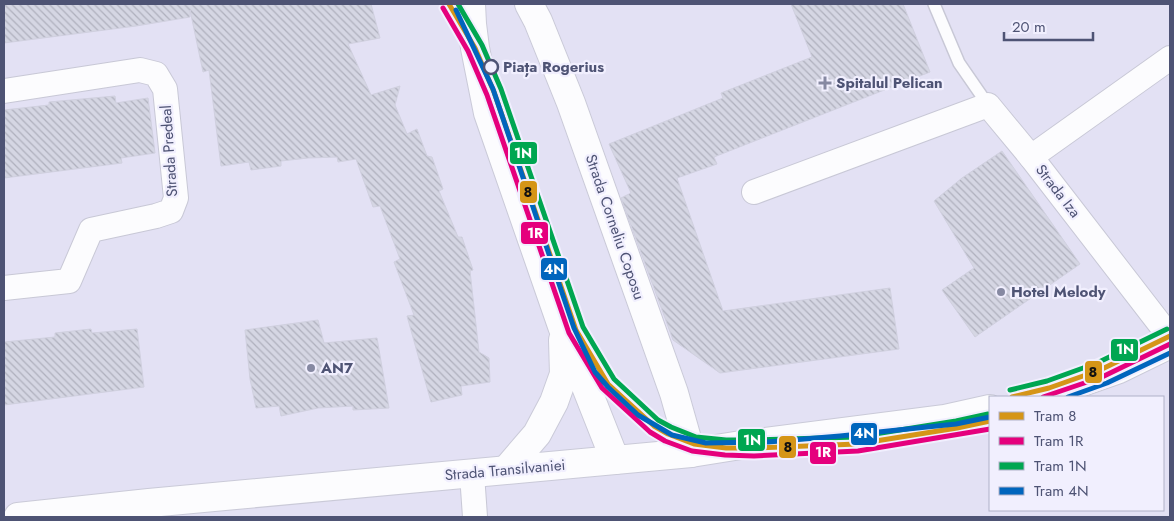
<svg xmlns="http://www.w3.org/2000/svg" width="1174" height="521" font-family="Jost,sans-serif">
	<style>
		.residential { fill: #e3e1f4; fill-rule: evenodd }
		.building { fill: url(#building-back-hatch); stroke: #d0d0df }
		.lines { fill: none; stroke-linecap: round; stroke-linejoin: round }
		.service-casing { stroke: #c8c8d6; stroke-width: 14 }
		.minor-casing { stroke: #c8c8d6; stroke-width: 26 }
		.secondary-casing { stroke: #cacad8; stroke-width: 30 }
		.service { stroke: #fcfcfe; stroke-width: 11 }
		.minor { stroke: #fcfcfe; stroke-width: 24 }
		.secondary { stroke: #fcfcfe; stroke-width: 28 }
		.tram-1-casing { stroke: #f1effe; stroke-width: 9 }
		.tram-2-casing { stroke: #f1effe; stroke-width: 9 }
		.tram-3-casing { stroke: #f1effe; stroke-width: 9 }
		.tram-4-casing { stroke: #f1effe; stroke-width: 9 }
		.tram-1 { stroke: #d59517; stroke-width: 5 }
		.tram-2 { stroke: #e5007d; stroke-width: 5 }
		.tram-3 { stroke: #00a651; stroke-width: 5 }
		.tram-4 { stroke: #0065bd; stroke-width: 5 }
		.stop-dot { fill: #f1effe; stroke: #4e5374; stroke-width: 2.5 }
		.poi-dot { fill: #8689a2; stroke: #f1effe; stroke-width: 2 }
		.labels { text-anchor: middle; stroke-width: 4.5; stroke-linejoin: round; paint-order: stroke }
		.stop-label { font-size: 15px; font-weight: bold; fill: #4e5374; stroke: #f1effe; text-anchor: start }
		.poi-label { font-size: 15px; font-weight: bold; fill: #4e5374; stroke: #f1effe; text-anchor: start }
		.street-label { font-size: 15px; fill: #4e5374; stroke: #f1effe }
		.line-badge { stroke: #f1effe; stroke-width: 2 }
		.badge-label { font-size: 14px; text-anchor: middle; font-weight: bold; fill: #fff }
		.pale-badge-label { font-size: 14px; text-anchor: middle; font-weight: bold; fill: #111 }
	</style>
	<defs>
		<pattern id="building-back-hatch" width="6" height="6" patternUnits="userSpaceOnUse" patternTransform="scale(1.25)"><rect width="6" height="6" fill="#d5d6e3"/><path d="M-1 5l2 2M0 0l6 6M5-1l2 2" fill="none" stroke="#afb0bd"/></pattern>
	</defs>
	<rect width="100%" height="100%" fill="#eeecf7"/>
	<path class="residential" d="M4,4H1170V517H4ZM990,397H1163V510H990Z"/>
	<g class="building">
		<path d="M4,4H371L380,38L348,44L371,95L400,86L395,105L407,134L417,129L427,156L432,157L443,189L439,191L458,237H462L473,270L470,271L479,352L489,358L490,382L461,386L462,395L431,402L407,316L414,315L394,262L400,259L380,206L373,207L356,159L338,162L337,157L308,158L281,161V166L251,170L249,162L221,166L209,70L203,72L190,10V17L136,26L4,43Z"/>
		<path d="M791,4H903L930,72L714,157L717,164L677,178L723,311L890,288L899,349L720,373L673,340L621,198L631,193L609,144L723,98L721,93L812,57Z"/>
		<path d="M115,96L116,103L148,98L155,153L121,158L122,163L4,178V110L49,105V102Z"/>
		<path d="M1002,151L1080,264L975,337L942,290L974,268L934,201L962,178Z"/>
		<path d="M318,320L324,343L377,338L389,408L353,410V406L318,408L281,416L279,406L256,408L250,379L245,330Z"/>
		<path d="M91,329L92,333L137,329L144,387L4,405V342L55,337V333Z"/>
	</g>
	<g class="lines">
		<g class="service-casing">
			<path id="service" d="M934,4L959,63L988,105"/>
		</g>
		<g class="minor-casing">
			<g id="minor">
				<path d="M1170,58L1031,157L1170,337"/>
				<path d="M4,91L140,70L156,74L165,89L176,198L171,211L156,216L91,230L69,281L4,288"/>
				<path d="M754,192L988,105L1031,157"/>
				<path d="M472,474L475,517"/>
			</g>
		</g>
		<g class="secondary-casing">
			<g id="secondary">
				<path d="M471,4L472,24L475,48L488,113L562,326L615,460"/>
				<path d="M529,4L538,21L571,103L674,393L691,453"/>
				<path d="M1033,397L1062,389L1119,369L1170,344"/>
				<path d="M507,469L537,434L554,402L564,374L563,340"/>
				<path d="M18,517L149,503L691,453L741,445L945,419L990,409"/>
			</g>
		</g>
		<use href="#service" class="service"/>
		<use href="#minor" class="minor"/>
		<use href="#secondary" class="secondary"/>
		<g class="tram-1-casing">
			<g id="tram-1">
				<path d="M449,4L475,48L494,92L576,330L608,384L654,426L668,434L694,444L726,448H754L857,444L957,428L990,421"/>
				<path d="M1012,397L1049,388L1100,370L1170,336"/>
			</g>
		</g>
		<g class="tram-2-casing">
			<g id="tram-2">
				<path d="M443,8L468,51L487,95L569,333L602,388L650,432L665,441L692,451L725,455L754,456L858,451L990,429"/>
				<path d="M1043,397L1102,377L1170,344"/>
			</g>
		</g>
		<g class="tram-3-casing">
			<g id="tram-3">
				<path d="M458,4L482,45L501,89L583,327L614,379L658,420L671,427L696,437L726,440H754L856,437L956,421L988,414"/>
				<path d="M1010,390L1047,381L1097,363L1167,329"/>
			</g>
		</g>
		<g class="tram-4-casing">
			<g id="tram-4">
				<path d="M456,10L493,89L574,328L595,372L608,387L638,415L672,435L706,443L768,442L840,436L956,424L990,417"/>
				<path d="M1068,397L1107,383L1170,353"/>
			</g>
		</g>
		<use href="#tram-1" class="tram-1"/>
		<use href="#tram-2" class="tram-2"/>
		<use href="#tram-3" class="tram-3"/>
		<use href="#tram-4" class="tram-4"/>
	</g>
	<circle class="stop-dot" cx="491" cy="67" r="7"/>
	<g class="poi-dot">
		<path d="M822.5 75.5h5v5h5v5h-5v5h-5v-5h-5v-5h5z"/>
		<circle cx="1001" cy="292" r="5"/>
		<circle cx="311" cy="368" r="5"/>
	</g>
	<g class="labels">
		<g class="stop-label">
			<text x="503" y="72">Piața Rogerius</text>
		</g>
		<g class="poi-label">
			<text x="836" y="88">Spitalul Pelican</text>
			<text x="1011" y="297">Hotel Melody</text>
			<text x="321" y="373">AN7</text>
		</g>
		<g class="street-label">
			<text transform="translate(169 151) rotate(-94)" y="5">Strada Predeal</text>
			<text transform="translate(1058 191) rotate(52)" y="5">Strada Iza</text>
			<text transform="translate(615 227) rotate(71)" y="5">Strada Corneliu Coposu</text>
			<text transform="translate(505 470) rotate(-5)" y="5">Strada Transilvaniei</text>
		</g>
	</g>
	<g class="line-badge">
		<rect x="509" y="141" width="29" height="24" rx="5" fill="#00a651"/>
		<rect x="519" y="180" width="19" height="24" rx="5" fill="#d59517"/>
		<rect x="520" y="221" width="29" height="24" rx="5" fill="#e5007d"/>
		<rect x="540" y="257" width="28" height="24" rx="5" fill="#0065bd"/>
		<rect x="1110" y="338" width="29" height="24" rx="5" fill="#00a651"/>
		<rect x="1084" y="360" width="19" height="24" rx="5" fill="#d59517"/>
		<rect x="850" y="422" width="28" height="24" rx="5" fill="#0065bd"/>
		<rect x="737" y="428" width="29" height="24" rx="5" fill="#00a651"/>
		<rect x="778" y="435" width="19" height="24" rx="5" fill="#d59517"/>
		<rect x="809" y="441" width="28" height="24" rx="5" fill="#e5007d"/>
	</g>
	<g class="badge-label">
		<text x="523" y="158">1N</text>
		<text x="535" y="238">1R</text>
		<text x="554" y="274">4N</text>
		<text x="1125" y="354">1N</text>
		<text x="864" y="438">4N</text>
		<text x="752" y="445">1N</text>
		<text x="823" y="457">1R</text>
	</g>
	<g class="pale-badge-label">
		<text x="528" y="197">8</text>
		<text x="1093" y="377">8</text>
		<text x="788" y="452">8</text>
	</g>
	<rect width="1174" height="521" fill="none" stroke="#4e5374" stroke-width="10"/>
	<rect x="989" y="396" width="175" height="115" fill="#f1effe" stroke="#b0b1c7"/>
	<rect x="999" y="412" width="25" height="8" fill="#d59517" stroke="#b0b1c7"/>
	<text x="1034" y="421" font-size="15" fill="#4e5374">Tram 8</text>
	<rect x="999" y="437" width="25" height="8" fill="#e5007d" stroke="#b0b1c7"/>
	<text x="1034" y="446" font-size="15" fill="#4e5374">Tram 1R</text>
	<rect x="999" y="462" width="25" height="8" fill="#00a651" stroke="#b0b1c7"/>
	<text x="1034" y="471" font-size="15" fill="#4e5374">Tram 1N</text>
	<rect x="999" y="487" width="25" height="8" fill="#0065bd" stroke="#b0b1c7"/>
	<text x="1034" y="496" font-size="15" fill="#4e5374">Tram 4N</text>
	<path d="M1004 32v8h89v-8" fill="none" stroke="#4e5374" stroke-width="2.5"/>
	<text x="1012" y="32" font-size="15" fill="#4e5374" stroke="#f1effe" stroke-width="4" paint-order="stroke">20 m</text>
</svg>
